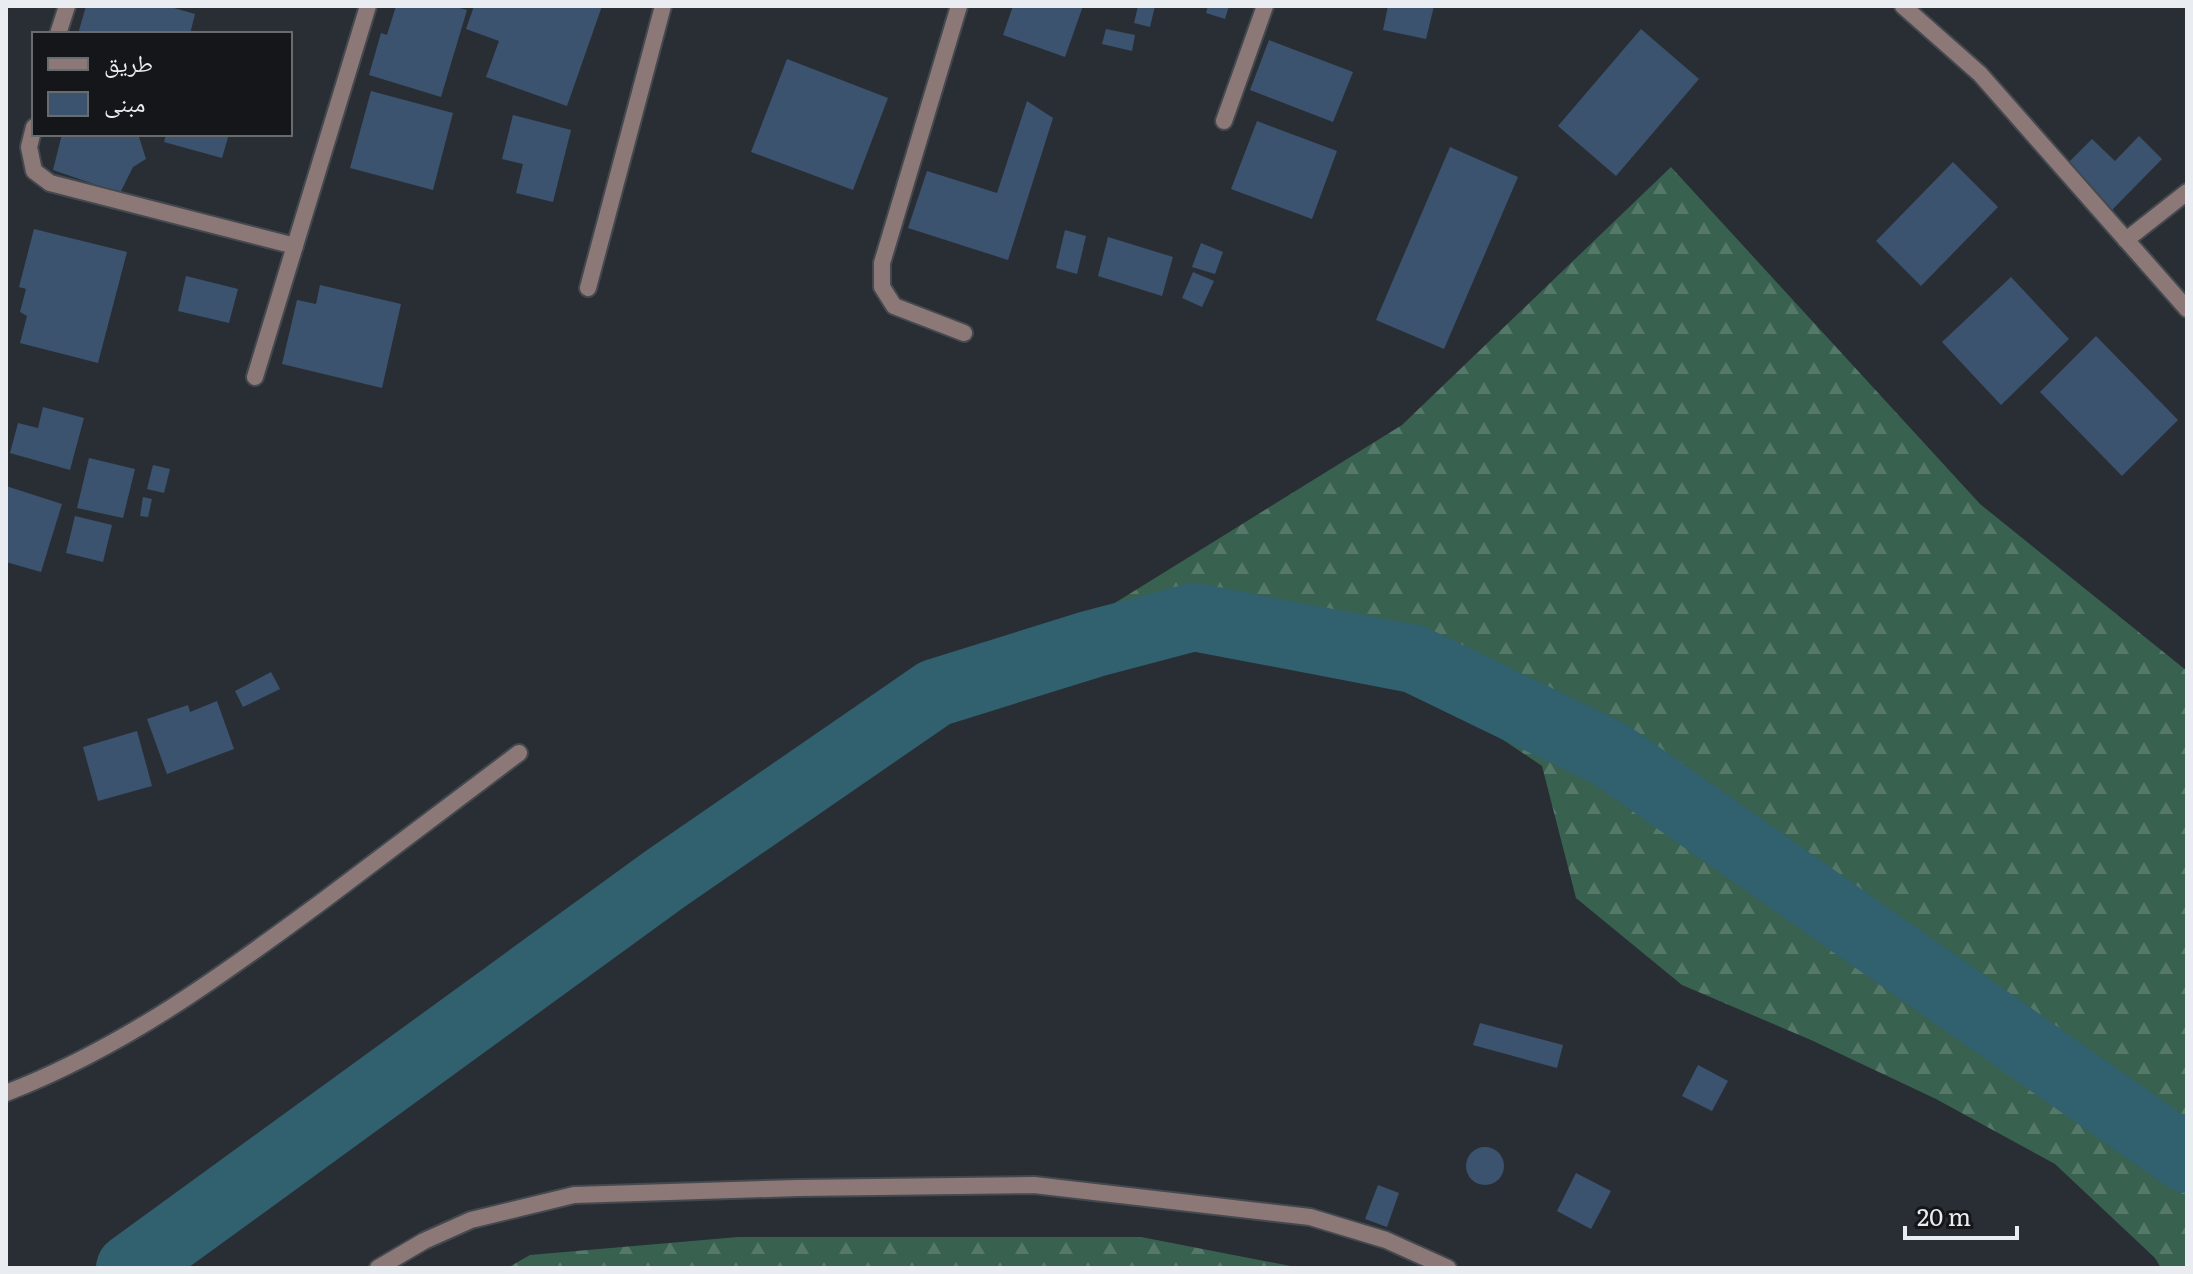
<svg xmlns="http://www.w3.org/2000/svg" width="2193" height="1274" font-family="Literata,'Noto Naskh Arabic',serif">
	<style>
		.forest { fill: url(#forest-firs) }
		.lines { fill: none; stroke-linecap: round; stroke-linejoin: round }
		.river { stroke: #31606e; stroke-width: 68 }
		.building { fill: #3b536f }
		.lane-casing { stroke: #44494f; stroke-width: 20 }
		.street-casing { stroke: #44494f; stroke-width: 20 }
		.lane { stroke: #8c7876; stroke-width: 16 }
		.street { stroke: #8c7876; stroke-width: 16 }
	</style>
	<defs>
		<pattern id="forest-firs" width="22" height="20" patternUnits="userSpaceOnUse" patternTransform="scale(2)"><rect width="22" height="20" fill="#38614f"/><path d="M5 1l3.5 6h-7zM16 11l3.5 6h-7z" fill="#557869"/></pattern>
	</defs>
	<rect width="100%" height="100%" fill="#292e35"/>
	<g class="forest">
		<path d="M1671,167L1980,504L2187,671V1268H2161L2155,1258L2055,1164L1936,1099L1811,1040L1682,985L1576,898L1542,766L1431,691L1303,653L1068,632L1402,425Z"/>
		<path d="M738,1237H1141L1301,1268H507L530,1255Z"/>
	</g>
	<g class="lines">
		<path class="river" d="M130,1268L665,879L935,693L1092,644L1194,617L1414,659L1610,754L2187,1159"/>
	</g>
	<g class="building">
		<path d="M86,6H167L195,14L190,34H78Z"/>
		<path d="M396,6H453L467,10L441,97L369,75L381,33L387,35Z"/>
		<path d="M474,6H602L567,106L486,77L499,41L466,29Z"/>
		<path d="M1013,6H1083L1065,57L1003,35Z"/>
		<path d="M1138,6H1155L1150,27L1134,23Z"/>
		<path d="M1208,6H1229L1225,19L1206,13Z"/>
		<path d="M1388,6H1434L1426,39L1383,30Z"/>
		<path d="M1106,29L1135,35L1132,51L1102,44Z"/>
		<path d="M1641,29L1699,79L1616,176L1558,126Z"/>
		<path d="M1269,40L1353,72L1333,122L1250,90Z"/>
		<path d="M787,59L888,98L853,190L751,152Z"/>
		<path d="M371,91L453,113L433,190L350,168Z"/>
		<path d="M1027,101L1053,118L1008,260L908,228L927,171L997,193Z"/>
		<path d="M513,115L571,130L553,202L516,193L523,164L502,159Z"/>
		<path d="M1257,121L1337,151L1312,219L1231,189Z"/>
		<path d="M62,134H128L139,137L146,159L133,167L120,193L53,170Z"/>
		<path d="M166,134H229L222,158L164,142Z"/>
		<path d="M2139,136L2162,159L2112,210L2066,165L2092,139L2115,161Z"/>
		<path d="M1450,147L1518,177L1444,349L1376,320Z"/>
		<path d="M1953,162L1998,207L1921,286L1876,241Z"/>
		<path d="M34,229L127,252L98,363L20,343L27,316L20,312L26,289L19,287Z"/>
		<path d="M1065,230L1086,236L1077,274L1056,268Z"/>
		<path d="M1108,237L1173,257L1162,296L1098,276Z"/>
		<path d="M1201,243L1223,252L1215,274L1192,267Z"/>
		<path d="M1193,272L1214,281L1202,307L1182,298Z"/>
		<path d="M186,276L238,289L229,323L178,311Z"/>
		<path d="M2011,277L2069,339L2001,405L1942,342Z"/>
		<path d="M320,285L401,304L382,388L282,364L297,300L316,304Z"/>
		<path d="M2096,336L2178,420L2122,476L2040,392Z"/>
		<path d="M43,407L84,418L70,470L10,453L18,423L38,428Z"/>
		<path d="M89,458L135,469L123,518L77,508Z"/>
		<path d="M153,465L170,469L164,493L147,489Z"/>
		<path d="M6,486L62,504L41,572L6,562Z"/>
		<path d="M143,497L152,499L148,517L140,516Z"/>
		<path d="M75,516L112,525L103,562L66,553Z"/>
		<path d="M271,672L280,689L243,707L235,691Z"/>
		<path d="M217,701L234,749L167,774L147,719L188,705L190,712Z"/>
		<path d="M137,731L152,786L98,801L83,747Z"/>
		<path d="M1480,1023L1563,1045L1557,1068L1473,1045Z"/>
		<path d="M1698,1065L1728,1081L1712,1111L1682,1096Z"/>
		<circle cx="1485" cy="1166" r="19"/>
		<path d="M1576,1173L1611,1191L1591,1229L1557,1211Z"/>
		<path d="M1378,1185L1399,1193L1387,1227L1365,1219Z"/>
	</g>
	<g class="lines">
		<g class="lane-casing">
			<path id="lane" d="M378,1268L424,1241L471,1220L574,1195L798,1188L1034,1185L1310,1217L1386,1240L1448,1268"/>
		</g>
		<g class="street-casing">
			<g id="street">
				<path d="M959,6L882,263V287L894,306L964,333"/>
				<path d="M1903,6L1980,74L2187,309"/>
				<path d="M58,34L67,6"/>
				<path d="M1224,121L1265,6"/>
				<path d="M34,127L29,147L34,171L50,183L295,246"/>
				<path d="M2126,240L2187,192"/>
				<path d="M588,288L663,6"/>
				<path d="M255,377L368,6"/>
				<path d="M6,1093C123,1048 224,974 324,900C389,851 454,802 519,753"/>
			</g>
		</g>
		<use href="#lane" class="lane"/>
		<use href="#street" class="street"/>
	</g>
	<rect width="2193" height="1274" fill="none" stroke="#e9ecf0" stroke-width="16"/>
	<rect x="32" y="32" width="260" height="104" fill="#141619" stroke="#696c6f" stroke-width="2"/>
	<rect x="48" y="58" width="40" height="12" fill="#8c7876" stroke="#696c6f" stroke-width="2"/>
	<text x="104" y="72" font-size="24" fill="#e9ecf0">طريق</text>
	<rect x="48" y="92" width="40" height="24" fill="#3b536f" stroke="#696c6f" stroke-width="2"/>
	<text x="104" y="112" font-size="24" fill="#e9ecf0">مبنى</text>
	<path d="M1905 1226v12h112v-12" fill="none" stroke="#e9ecf0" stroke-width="4"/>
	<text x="1917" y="1226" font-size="24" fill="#e9ecf0" stroke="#141619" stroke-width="6" paint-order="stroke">20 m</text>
</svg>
